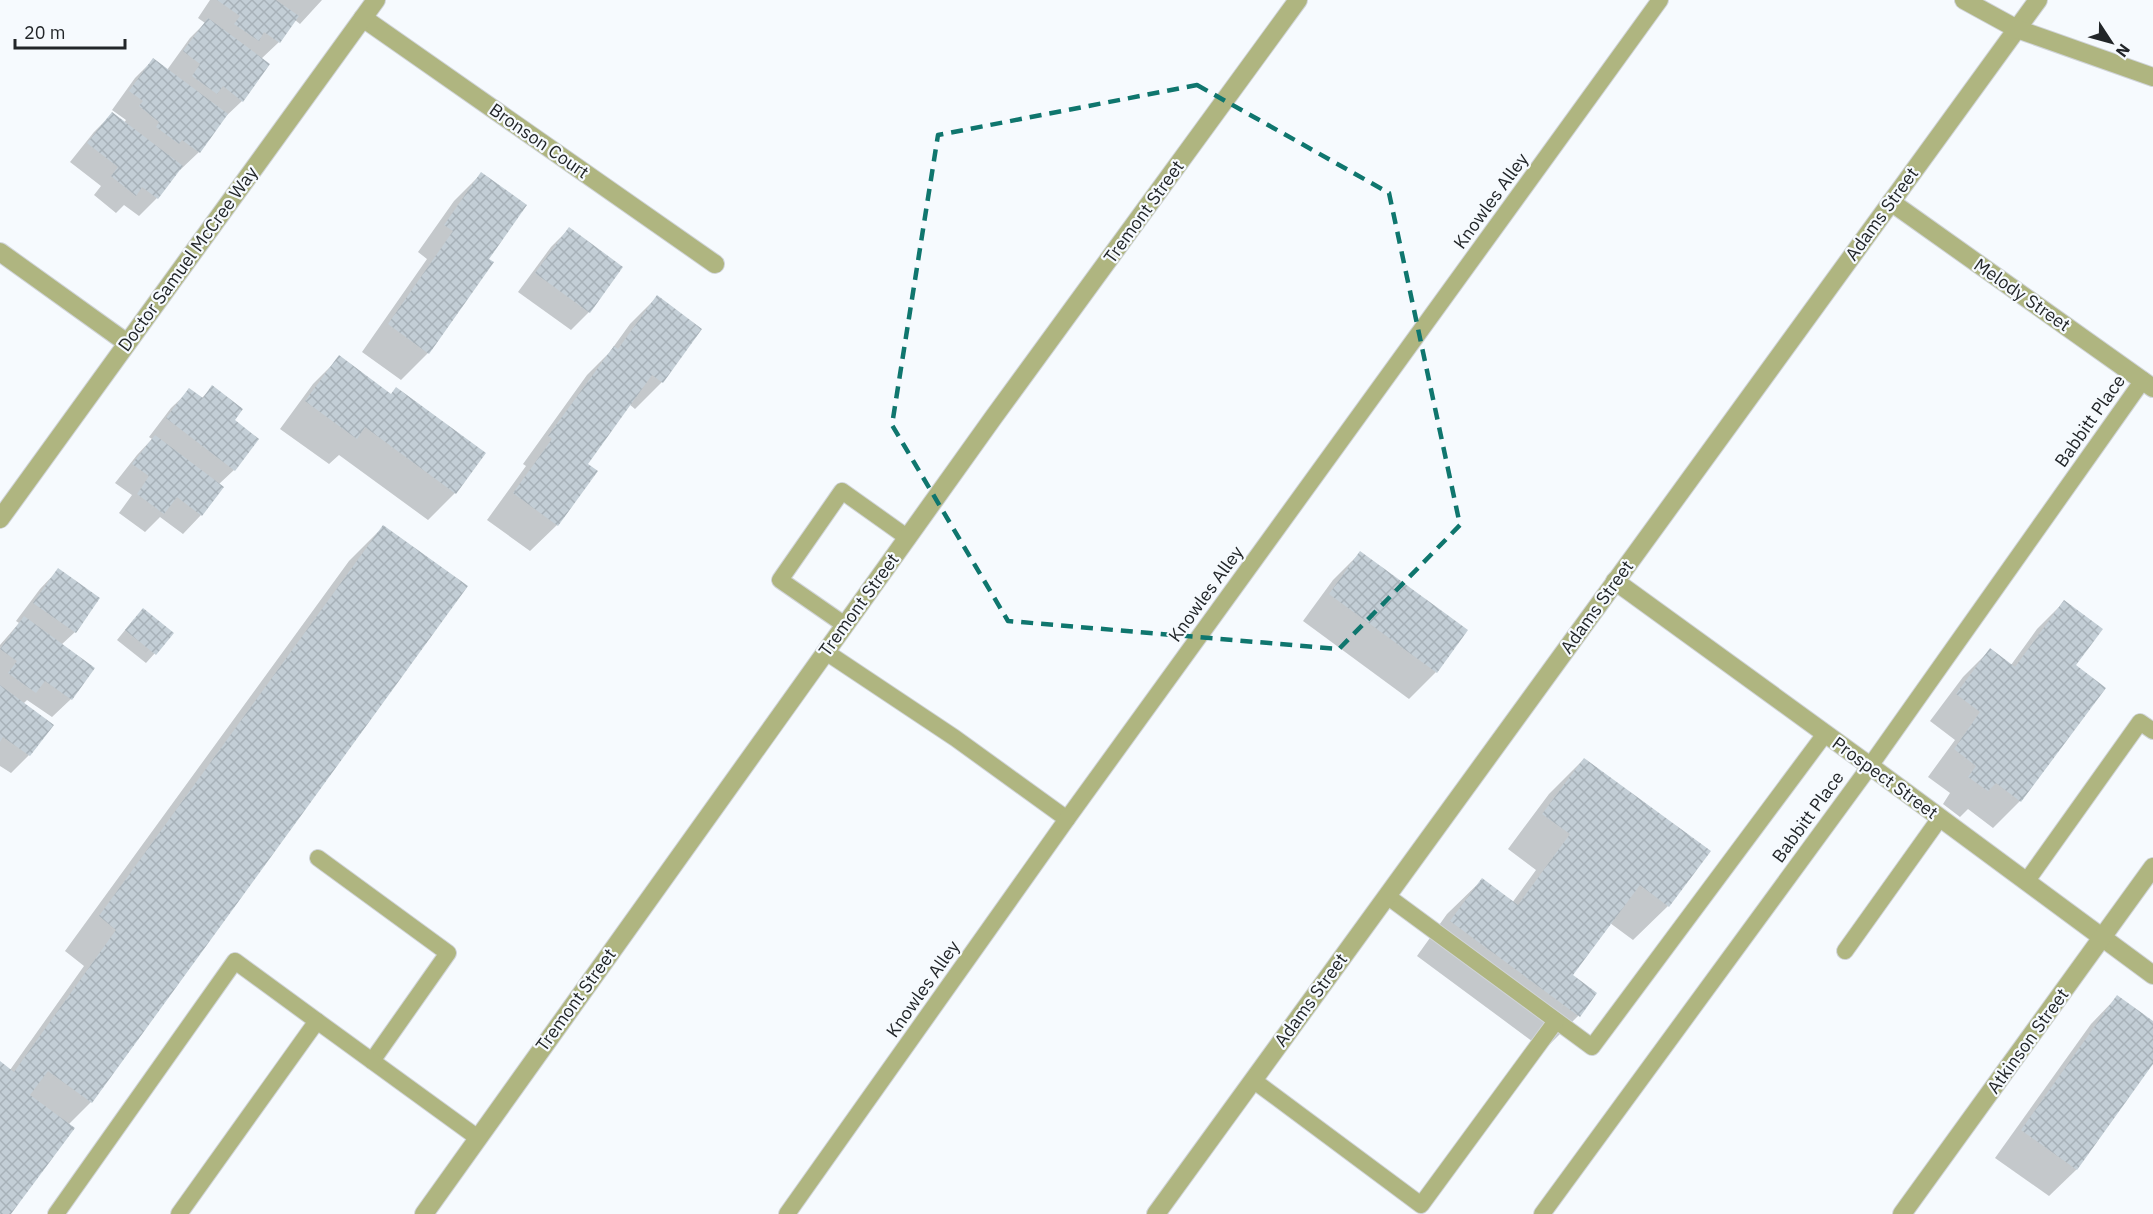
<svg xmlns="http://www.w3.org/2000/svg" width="2153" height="1214" font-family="'IBM Plex Sans',sans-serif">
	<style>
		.shadow { fill: #0003 }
		.building { fill: url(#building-cross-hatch) }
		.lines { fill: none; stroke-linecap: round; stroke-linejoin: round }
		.service-casing { stroke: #d0d4d8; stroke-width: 18 }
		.minor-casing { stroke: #d0d4d8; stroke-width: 20 }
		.tertiary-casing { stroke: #d0d4d8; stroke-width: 20 }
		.service { stroke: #afb580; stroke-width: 16 }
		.minor { stroke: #afb580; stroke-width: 18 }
		.tertiary { stroke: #afb580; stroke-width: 18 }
		.marked { fill: none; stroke: #0f766e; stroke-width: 4.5; stroke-dasharray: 12 8; stroke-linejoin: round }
		.labels { text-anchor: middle; stroke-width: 4.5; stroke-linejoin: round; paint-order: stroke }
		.street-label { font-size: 18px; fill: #222629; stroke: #f6fafe }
	</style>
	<defs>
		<pattern id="building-cross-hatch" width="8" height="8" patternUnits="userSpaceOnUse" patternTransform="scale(1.5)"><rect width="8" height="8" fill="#c3ced6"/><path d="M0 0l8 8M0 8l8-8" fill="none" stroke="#a7b1b8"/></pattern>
	</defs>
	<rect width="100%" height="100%" fill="#f6fafe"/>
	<g class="shadow">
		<path d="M210,0H322L300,24L295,20L279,42L261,59L242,101L223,119L199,152L180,170L179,169L157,198L139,216L124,205L116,213L94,195L101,186L70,162L94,132L112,114L124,123L126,120L112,110L135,78L153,60L167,70L190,38L205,23L198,18Z"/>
		<path d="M481,174L487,260L428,353L401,380L362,352L427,259L418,252L454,201Z"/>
		<path d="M569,229L589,312L571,330L518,292L551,247Z"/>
		<path d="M657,297L662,382L635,409L629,404L586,465L557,525L530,551L487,520L526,466L523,464L587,375L609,353L630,324Z"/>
		<path d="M340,357L455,493L428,520L339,455L329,464L280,429L313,384Z"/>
		<path d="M212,387L233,420L234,470L219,484L222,487L201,515L183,534L160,517L145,532L119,513L132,495L115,483L137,455L152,439L149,437L171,408L190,390L201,399Z"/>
		<path d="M383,527L91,1102L68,1125L10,1214H0V1063L10,1070L84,966L65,951L349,561Z"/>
		<path d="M1360,553L1436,672L1409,699L1303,621L1333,580Z"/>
		<path d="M58,570L75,632L61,645L71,699L52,717L27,700L23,704L29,755L11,773L0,766V645L19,623L16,621L40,589Z"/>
		<path d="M2064,602L2073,665L2020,801L1993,828L1968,809L1960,817L1943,804L1950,793L1928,777L1955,740L1930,721L1963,677L1990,650L2011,665L2037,629Z"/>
		<path d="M134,619L172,634L146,663L117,640Z"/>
		<path d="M1584,759L1668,906L1633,940L1610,923L1571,976L1578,1016L1544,1050L1417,956L1447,914L1482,880L1512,903L1536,870L1508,849L1549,794Z"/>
		<path d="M2117,997L2153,1022V1062L2076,1170L2049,1196L1995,1158L2091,1024Z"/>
	</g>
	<g class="building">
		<path d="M217,0H276L299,16L280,43L264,32L259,41L234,24L240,16Z"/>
		<path d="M208,18L270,64L243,102L223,86L217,94L192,76L200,64L183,51Z"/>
		<path d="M153,58L228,114L200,153L182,140L179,144L156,127L159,122L139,106L143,101L129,91Z"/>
		<path d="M112,112L183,166L158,199L142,187L136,196L111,176L118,167L87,143Z"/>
		<path d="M481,172L527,205L489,259L494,262L429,354L388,324L453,231L444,225Z"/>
		<path d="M569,227L623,267L590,313L535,273Z"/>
		<path d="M657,295L702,329L663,383L652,375L588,464L598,471L558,526L513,493L552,439L548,436L614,346L618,349Z"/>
		<path d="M339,355L391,394L396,387L486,453L456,494L365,427L357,439L305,401Z"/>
		<path d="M212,385L243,409L235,420L259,439L235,471L166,418L189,388L203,398Z"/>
		<path d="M155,435L224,487L202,516L177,497L164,514L137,494L149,476L132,464Z"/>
		<path d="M383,525L468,586L92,1103L48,1071L30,1095L75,1128L11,1214H0V1061L14,1072L116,930L99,916Z"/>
		<path d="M1360,551L1468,630L1437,673L1329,594Z"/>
		<path d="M58,568L100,598L76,633L33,603Z"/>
		<path d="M2064,600L2103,629L2076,665L2106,688L2021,802L1996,783L1988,791L1968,777L1976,766L1954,749L1980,712L1956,694L1990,648L2015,667Z"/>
		<path d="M143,608L174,633L156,655L125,630Z"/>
		<path d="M24,616L95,668L72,700L45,681L36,693L8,673L17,661L0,649Z"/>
		<path d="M0,685L54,725L30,756L3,737L0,742Z"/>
		<path d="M1584,758L1711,851L1669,907L1640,885L1573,975L1597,993L1580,1017L1450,921L1482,878L1518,905L1570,834L1542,814Z"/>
		<path d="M2117,995L2153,1021V1064L2077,1170L2021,1130Z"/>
	</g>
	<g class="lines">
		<g class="service-casing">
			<g id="service">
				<path d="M845,625L780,580L842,491L908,538"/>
				<path d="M826,652L955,738L1067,819"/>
				<path d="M318,858L448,953L372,1061"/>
				<path d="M2026,882L2140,722L2153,731"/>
				<path d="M1387,896L1592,1047L1825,734"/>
				<path d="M1845,951L1940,818"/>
				<path d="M1253,1080L1421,1205L1556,1021"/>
				<path d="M56,1214L235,961L317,1021"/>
				<path d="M179,1214L317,1021L478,1138"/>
				<path d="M787,1214L1067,819L1660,0"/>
				<path d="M1542,1214L1870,766L2143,380"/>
			</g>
		</g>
		<g class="minor-casing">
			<g id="minor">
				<path d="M363,18L715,264"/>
				<path d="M1891,202L2153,388"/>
				<path d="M1615,581L1870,766L2153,975"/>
				<path d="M424,1214L993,418L1298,0"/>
				<path d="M1156,1214L2038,0"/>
				<path d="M1902,1214L2153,867"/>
			</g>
		</g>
		<g class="tertiary-casing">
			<g id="tertiary">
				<path d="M1964,0L2017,29L2153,77"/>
				<path d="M0,252L127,343"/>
				<path d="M0,519L376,0"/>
			</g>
		</g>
		<use href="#service" class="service"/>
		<use href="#minor" class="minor"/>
		<use href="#tertiary" class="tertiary"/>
	</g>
	<path class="marked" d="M1197,85L1389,193L1460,525L1339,649L1008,621L892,425L938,135Z"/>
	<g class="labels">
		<g class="street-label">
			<text transform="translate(539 141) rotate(35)" y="6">Bronson Court</text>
			<text transform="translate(1491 201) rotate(-54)" y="6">Knowles Alley</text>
			<text transform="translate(1144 212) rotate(-54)" y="6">Tremont Street</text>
			<text transform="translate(1882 214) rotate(-54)" y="6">Adams Street</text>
			<text transform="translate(188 259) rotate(-54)" y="6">Doctor Samuel McCree Way</text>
			<text transform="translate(2022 295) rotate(35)" y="6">Melody Street</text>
			<text transform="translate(2090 421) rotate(-55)" y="6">Babbitt Place</text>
			<text transform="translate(1206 594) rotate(-54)" y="6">Knowles Alley</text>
			<text transform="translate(859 605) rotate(-54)" y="6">Tremont Street</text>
			<text transform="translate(1597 607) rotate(-54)" y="6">Adams Street</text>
			<text transform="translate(1885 778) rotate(36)" y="6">Prospect Street</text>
			<text transform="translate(1808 817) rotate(-54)" y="6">Babbitt Place</text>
			<text transform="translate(923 989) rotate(-55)" y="6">Knowles Alley</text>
			<text transform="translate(576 1000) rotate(-54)" y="6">Tremont Street</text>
			<text transform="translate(1311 1000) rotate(-54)" y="6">Adams Street</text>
			<text transform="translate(2028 1041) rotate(-54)" y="6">Atkinson Street</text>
		</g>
	</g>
	<g transform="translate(2111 42) rotate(126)" stroke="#f6fafe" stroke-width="4.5" paint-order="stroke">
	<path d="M0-4.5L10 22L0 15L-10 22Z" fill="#222629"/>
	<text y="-9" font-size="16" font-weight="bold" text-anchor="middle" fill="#222629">N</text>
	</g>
	<path d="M15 39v9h110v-9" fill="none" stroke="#222629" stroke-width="3"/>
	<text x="24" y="39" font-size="18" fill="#222629" stroke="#f6fafe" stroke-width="4.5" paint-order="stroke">20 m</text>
</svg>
